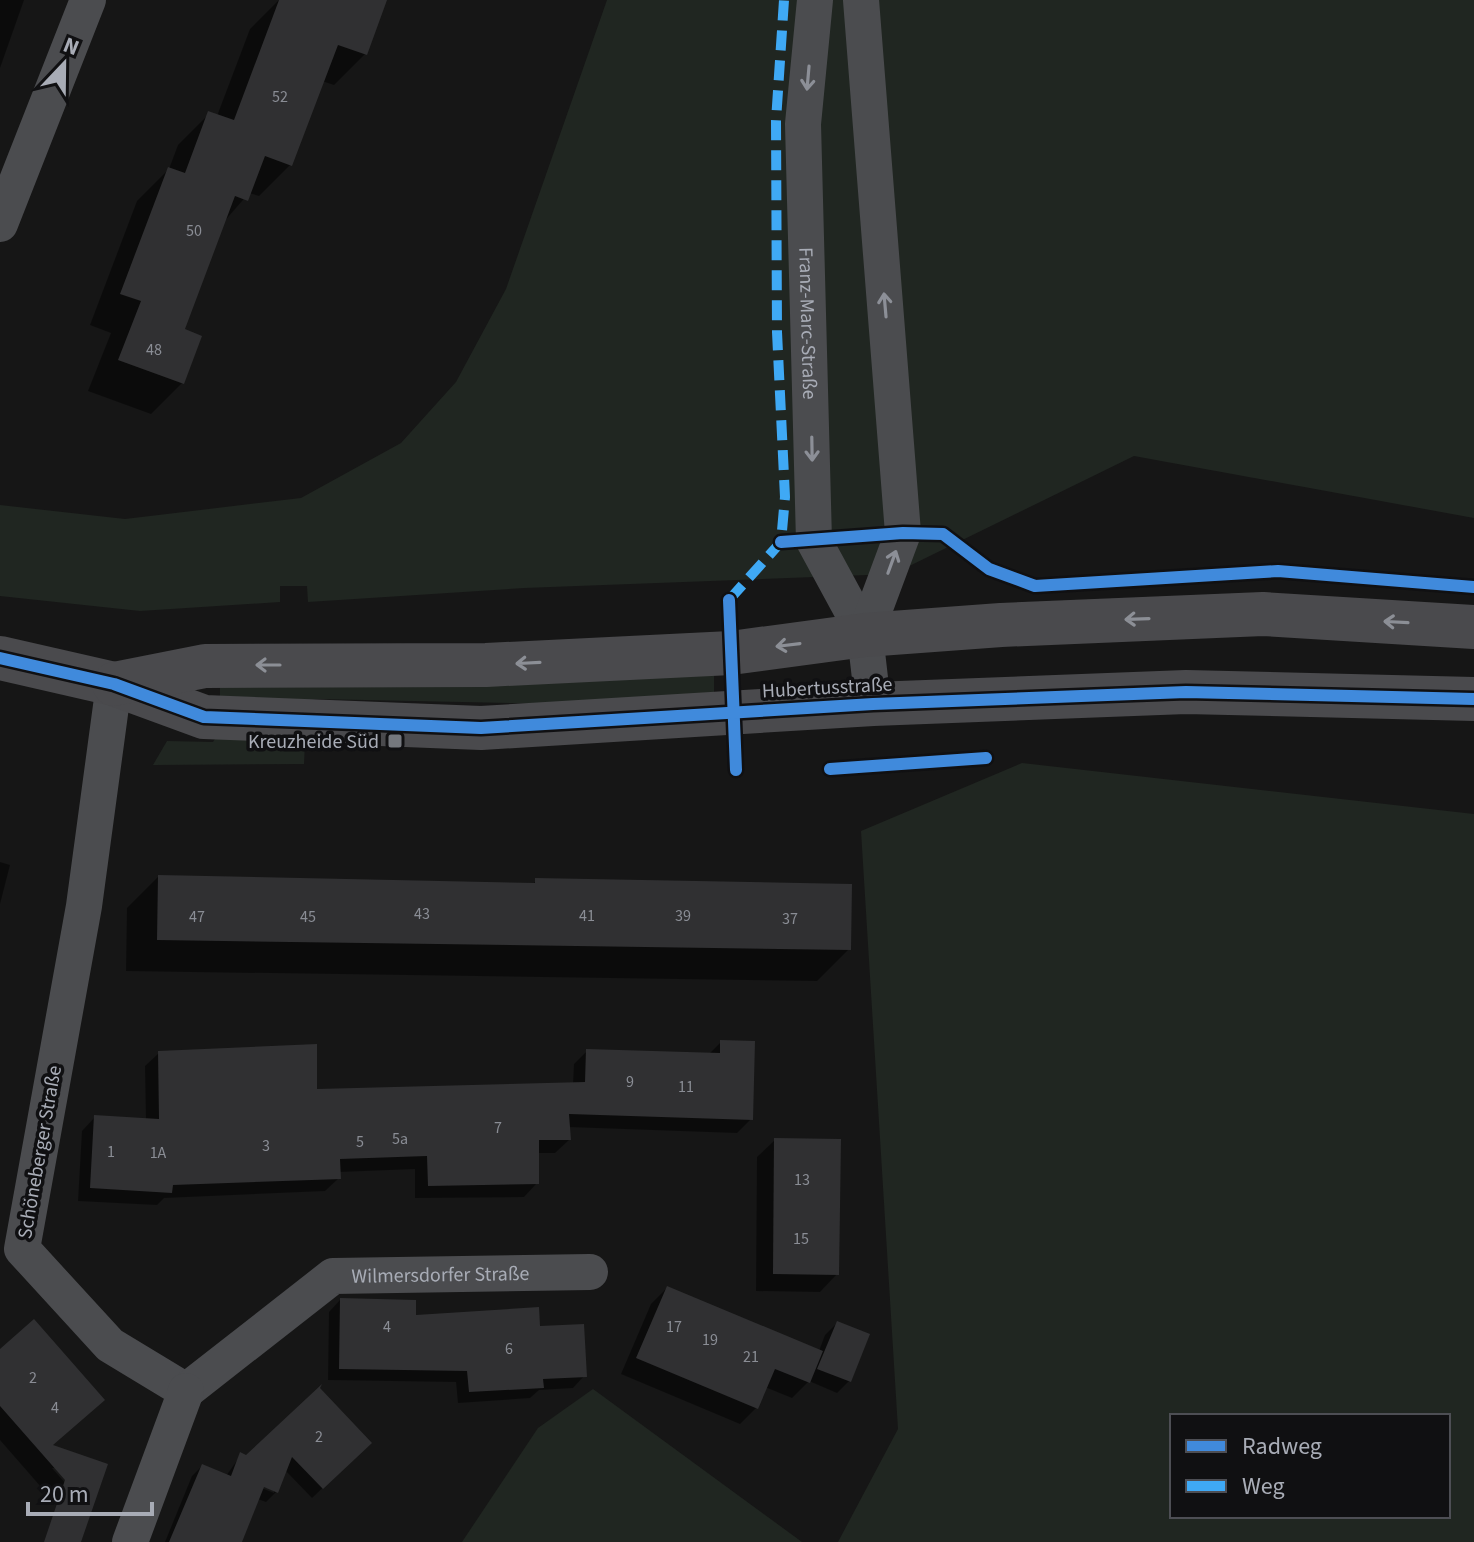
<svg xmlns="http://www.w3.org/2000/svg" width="1474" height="1542" font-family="'Source Sans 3',sans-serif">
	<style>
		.green { fill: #202621; fill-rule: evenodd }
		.shadow { fill: #0007; fill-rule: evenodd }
		.building { fill: #303032 }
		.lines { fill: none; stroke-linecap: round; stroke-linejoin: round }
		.street { stroke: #4b4c4f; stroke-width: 36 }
		.secondary { stroke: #4a4a4d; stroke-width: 44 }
		.quiet { stroke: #3fa9f5; stroke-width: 10; stroke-dasharray: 20 10; stroke-linecap: butt }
		.cycleway-casing { stroke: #101012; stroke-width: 17 }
		.cycleway { stroke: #408adc; stroke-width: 12 }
		.oneway { stroke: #8c8f97 }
		.oneway2 { stroke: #8c8f96 }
		.poi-dot { fill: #75787e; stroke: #101012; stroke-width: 3 }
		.labels { text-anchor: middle; stroke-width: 7; stroke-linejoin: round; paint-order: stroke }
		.number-label { font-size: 16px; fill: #8a8d95 }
		.street-label { font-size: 20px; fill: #a8acb6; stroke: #101012 }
		.poi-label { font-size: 20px; fill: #a8acb6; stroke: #101012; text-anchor: end }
	</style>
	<rect width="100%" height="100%" fill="#161616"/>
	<g class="green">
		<path d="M607,0H1474V518L1134,456L893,574L524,588L308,602L307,586H280V602L140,611L0,596V505L125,519L301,498L401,443L456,382L506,289Z"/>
		<path d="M714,665V696L563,704L316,699L256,708H220V687Z"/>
		<path d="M220,731L305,742L304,764L153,765L167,741L213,742Z"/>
		<path d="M1022,763L1474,814V1542H838L898,1429L861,831ZM1172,1416H1448V1516H1172Z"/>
		<path d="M593,1389L802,1542H462L538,1428Z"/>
	</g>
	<g class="shadow">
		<path d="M0,0H24L0,68Z"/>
		<path d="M279,0H385L365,54L334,85L322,81L290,165L259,196L249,193L222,224L182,331V383L151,414L88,391L111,333L90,325L137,201L169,169L178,145L209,114L217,116L250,29Z"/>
		<path d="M0,862L10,865L0,904Z"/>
		<path d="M158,877L532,885L536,881L849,949L817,981L126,971L127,908Z"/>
		<path d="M721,1042L751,1119L737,1133L568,1127L569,1140L555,1153H537V1183L524,1197L415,1198V1169L339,1172V1178L325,1191L164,1198L157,1205L78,1201L82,1131L95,1117L146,1120L145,1066L159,1053L315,1091L573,1084L574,1064L587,1051L709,1054Z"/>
		<path d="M775,1140L837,1274L820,1292L756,1291L757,1157Z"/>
		<path d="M667,1288L819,1351L825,1335L837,1323L849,1381L837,1393L809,1381L792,1398L765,1387L756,1408L740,1424L621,1374L651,1304Z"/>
		<path d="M340,1300L414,1317L538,1328L584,1376L573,1388L539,1390L530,1398L458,1403L456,1382L328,1380L329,1312Z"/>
		<path d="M0,1352L51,1446L57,1468H52L89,1510L75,1526L0,1440Z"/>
		<path d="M370,1443L312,1498L285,1470L276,1492L266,1502L258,1499L240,1542H165L192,1476L202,1466L226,1476L241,1455L247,1457ZM256,1482L274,1489V1493L254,1485Z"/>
	</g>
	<g class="building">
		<path d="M279,0H387L367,55L338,45L292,166L265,156L248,201L235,196L185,329L202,336L184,384L118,360L141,301L120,294L168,167L185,173L208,111L234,120Z"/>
		<path d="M158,875L535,883V878L852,884L851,950L157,940Z"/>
		<path d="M720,1040L755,1041L753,1120L569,1114L571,1140H539V1184L428,1186L427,1156L340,1159L341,1179L173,1185L172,1193L90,1188L94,1115L159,1119L158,1051L317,1044V1089L585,1082L586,1049L720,1053Z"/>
		<path d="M774,1138L841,1139L839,1275L773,1274Z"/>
		<path d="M667,1286L823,1351L810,1383L775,1369L758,1409L636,1358Z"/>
		<path d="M340,1298L416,1300V1315L539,1307L540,1326L584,1324L587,1377L543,1379L544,1388L469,1392L467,1371L339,1369Z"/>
		<path d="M34,1319L105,1400L53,1445L108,1464L81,1542H44L65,1480L0,1406V1349Z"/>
		<path d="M837,1321L870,1334L851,1382L817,1369Z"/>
		<path d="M322,1384L320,1388L372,1443L323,1489L292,1457L278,1493L264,1487L242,1542H169L202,1464L231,1476L240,1452L246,1455Z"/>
	</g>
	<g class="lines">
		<g class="street">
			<path id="s1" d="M815,0L803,124L814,541L865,635L873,704"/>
			<path d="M861,0L903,533L865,635"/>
			<path d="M0,224L88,0"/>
			<path d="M114,684L84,906L22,1249L110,1345L186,1391"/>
			<path id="s2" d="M186,1391L333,1276L590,1272"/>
			<path d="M130,1542L186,1391"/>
		</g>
		<g class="secondary">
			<path d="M0,658L114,684L204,717L481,728L873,704L1186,692L1474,699"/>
			<path d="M114,684L205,666L486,665L731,653L865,635L1001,625L1263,614L1474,627"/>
		</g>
		<path class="quiet" d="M729,600L781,542L785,497L777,332L776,121L784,0"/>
		<g class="cycleway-casing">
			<g id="cycleway">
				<path d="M781,542L903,533L943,534L989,569L1035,586L1278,571L1474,587"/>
				<path d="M729,600L736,770"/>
				<path d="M0,658L114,684L204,717L481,728L873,704L1186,692L1474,699"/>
				<path d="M830,769L986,758"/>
			</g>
		</g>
		<use href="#cycleway" class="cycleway"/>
	</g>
	<defs><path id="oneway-shaft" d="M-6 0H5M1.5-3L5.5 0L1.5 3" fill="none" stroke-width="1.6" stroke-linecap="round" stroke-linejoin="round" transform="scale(2)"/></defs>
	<g class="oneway">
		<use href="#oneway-shaft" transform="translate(808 78) rotate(95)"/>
		<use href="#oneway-shaft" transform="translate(885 305) rotate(-95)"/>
		<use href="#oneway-shaft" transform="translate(812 449) rotate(89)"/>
		<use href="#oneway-shaft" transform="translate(892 562) rotate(-70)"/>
	</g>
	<g class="oneway2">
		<use href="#oneway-shaft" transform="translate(1137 619) rotate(178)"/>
		<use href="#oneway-shaft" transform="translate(1396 622) rotate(-177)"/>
		<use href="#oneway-shaft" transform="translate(788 645) rotate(173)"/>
		<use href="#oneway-shaft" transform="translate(528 663) rotate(177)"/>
		<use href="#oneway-shaft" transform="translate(268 665) rotate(180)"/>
	</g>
	<rect class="poi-dot" x="387" y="733" width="16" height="16" rx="4"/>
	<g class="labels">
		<g class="number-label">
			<text x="280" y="102">52</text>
			<text x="194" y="236">50</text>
			<text x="154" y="355">48</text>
			<text x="422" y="919">43</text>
			<text x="587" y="921">41</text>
			<text x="683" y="921">39</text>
			<text x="197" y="922">47</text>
			<text x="308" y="922">45</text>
			<text x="790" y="924">37</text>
			<text x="630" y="1087">9</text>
			<text x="686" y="1092">11</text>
			<text x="498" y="1133">7</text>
			<text x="400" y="1144">5a</text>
			<text x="360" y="1147">5</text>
			<text x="266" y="1151">3</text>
			<text x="111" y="1157">1</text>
			<text x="158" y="1158">1A</text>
			<text x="802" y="1185">13</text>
			<text x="801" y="1244">15</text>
			<text x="387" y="1332">4</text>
			<text x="674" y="1332">17</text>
			<text x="710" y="1345">19</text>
			<text x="509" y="1354">6</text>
			<text x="751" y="1362">21</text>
			<text x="33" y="1383">2</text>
			<text x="55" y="1413">4</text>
			<text x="319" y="1442">2</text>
		</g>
		<g class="street-label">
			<text dy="7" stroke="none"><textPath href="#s1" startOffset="324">Franz-Marc-Straße</textPath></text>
			<text transform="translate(827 687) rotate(-3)" y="7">Hubertusstraße</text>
			<text transform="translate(39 1152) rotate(-80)" y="7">Schöneberger Straße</text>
			<text dy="7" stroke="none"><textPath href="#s2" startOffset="294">Wilmersdorfer Straße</textPath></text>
		</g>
		<g class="poi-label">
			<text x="379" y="748">Kreuzheide Süd</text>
		</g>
	</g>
	<rect x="1170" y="1414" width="280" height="104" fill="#101012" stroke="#4d4e54" stroke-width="2"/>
	<rect x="1186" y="1440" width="40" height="12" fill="#408adc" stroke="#4d4e54" stroke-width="2"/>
	<text x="1242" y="1454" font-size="24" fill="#a8acb6">Radweg</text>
	<rect x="1186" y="1480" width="40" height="12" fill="#3fa9f5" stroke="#4d4e54" stroke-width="2"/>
	<text x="1242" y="1494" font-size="24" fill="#a8acb6">Weg</text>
	<g transform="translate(64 64) rotate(22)" stroke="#101012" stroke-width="6" paint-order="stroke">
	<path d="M0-6L14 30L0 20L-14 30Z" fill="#a8acb6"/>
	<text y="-12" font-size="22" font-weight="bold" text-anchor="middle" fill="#a8acb6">N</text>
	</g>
	<path d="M28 1502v12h124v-12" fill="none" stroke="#a8acb6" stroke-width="4"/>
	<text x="40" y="1502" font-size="24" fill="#a8acb6" stroke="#101012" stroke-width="6" paint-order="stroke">20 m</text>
</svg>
